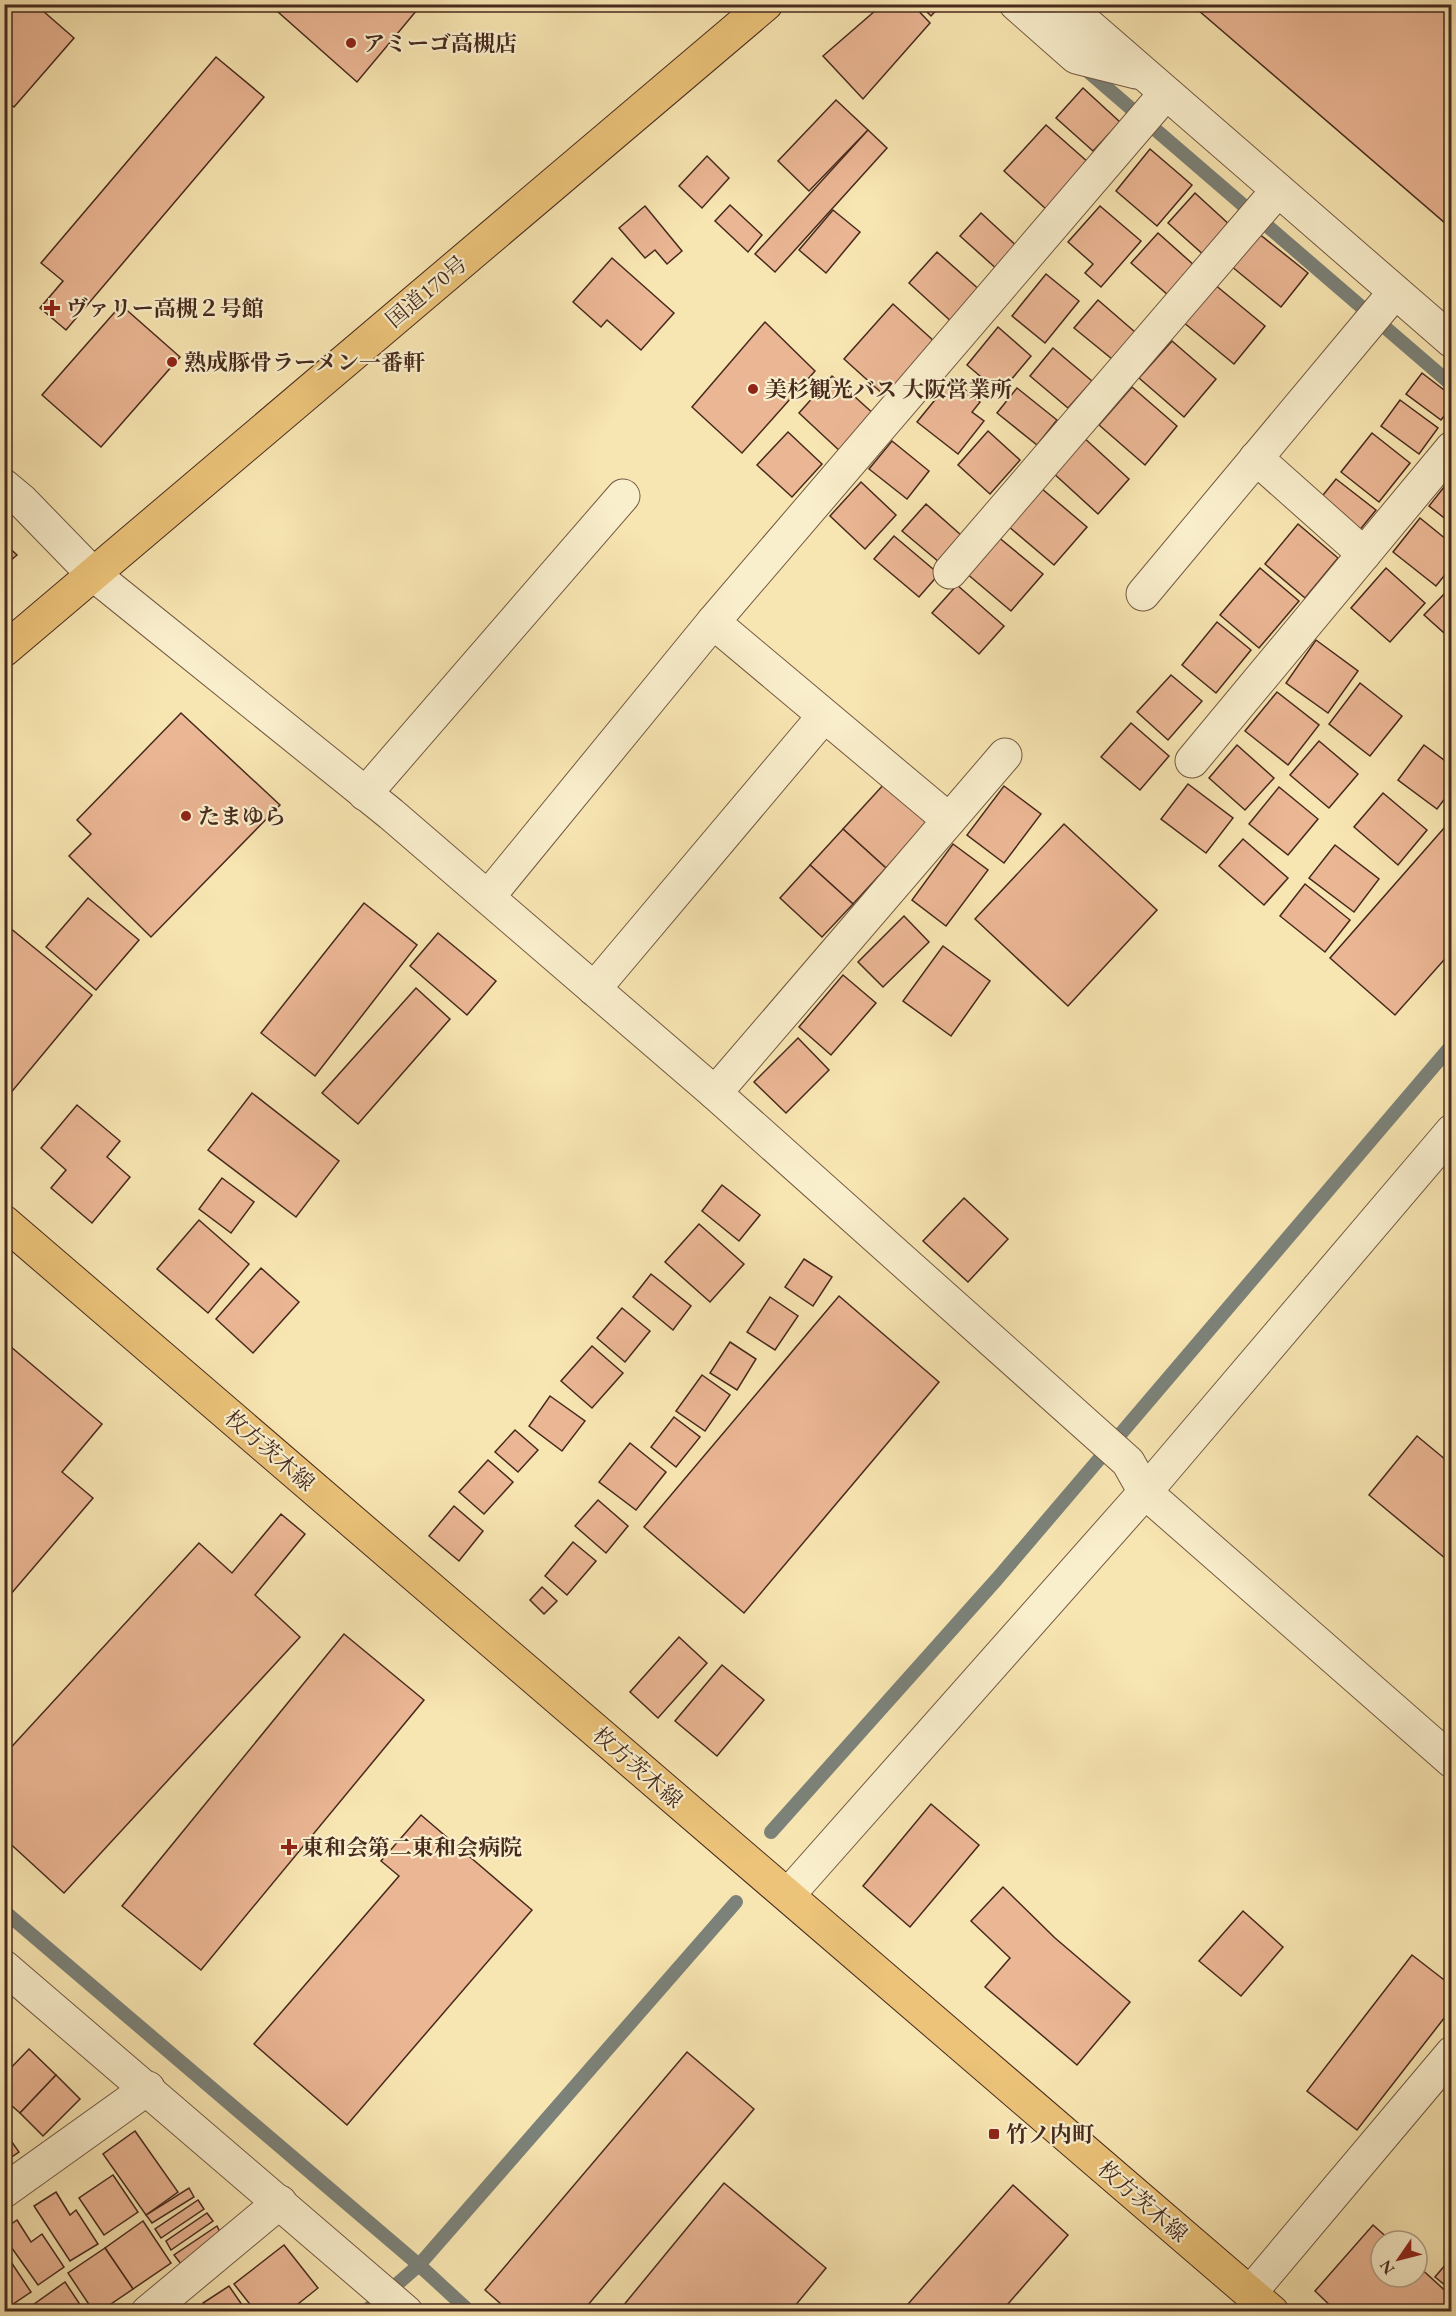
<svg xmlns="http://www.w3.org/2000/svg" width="1456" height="2316" font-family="'EB Garamond','Noto Serif JP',serif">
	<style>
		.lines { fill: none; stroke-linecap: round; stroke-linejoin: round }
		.stream { stroke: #7c8279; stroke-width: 14 }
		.building { fill: #ebb694; stroke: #472a1e; stroke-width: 1.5 }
		.minor-casing { stroke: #735943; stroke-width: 35 }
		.major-casing { stroke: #472a1e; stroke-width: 35 }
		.highway-casing { stroke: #472a1e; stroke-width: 35 }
		.minor { stroke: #faefcd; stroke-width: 33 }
		.major { stroke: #ecc379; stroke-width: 33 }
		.highway { stroke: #ecc379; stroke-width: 33 }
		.poi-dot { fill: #8f2418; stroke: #faefcd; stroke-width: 2 }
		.labels { text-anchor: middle; stroke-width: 4.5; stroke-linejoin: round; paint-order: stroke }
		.poi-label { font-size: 22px; font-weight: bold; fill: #472a1e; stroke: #faefcd; text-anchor: start }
		.street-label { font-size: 22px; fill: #472a1e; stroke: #faefcd }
	</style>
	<rect width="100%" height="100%" fill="#f8e6b2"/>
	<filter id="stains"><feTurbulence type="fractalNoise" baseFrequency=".00333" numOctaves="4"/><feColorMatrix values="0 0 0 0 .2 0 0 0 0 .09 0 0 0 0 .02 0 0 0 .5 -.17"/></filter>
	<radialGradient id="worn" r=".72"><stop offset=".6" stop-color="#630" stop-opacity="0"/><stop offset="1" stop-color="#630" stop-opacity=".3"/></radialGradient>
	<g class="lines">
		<g class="stream">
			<path d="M1084,68L1452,385"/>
			<path d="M771,1832L997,1579L1452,1045"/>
			<path d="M4,1911L419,2265L470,2312"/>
			<path d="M365,2312L419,2265L736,1902"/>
		</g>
	</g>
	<g class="building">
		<path d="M4,4H35L74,38L14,107L4,99Z"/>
		<path d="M269,4H422L357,82Z"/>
		<path d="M883,4H912L930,23L863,99L823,56Z"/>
		<path d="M919,4H942L931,16Z"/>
		<path d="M1191,4H1452V229Z"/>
		<path d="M216,57L264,97L66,330L40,308L63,281L41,263Z"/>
		<path d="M1083,88L1120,122L1093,151L1056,118Z"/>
		<path d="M836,100L868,130L809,191L778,161Z"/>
		<path d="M1046,125L1089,163L1046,209L1004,171Z"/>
		<path d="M868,130L887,148L775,272L755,254Z"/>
		<path d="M1150,149L1192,185L1157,226L1116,191Z"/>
		<path d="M707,156L729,178L702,208L679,186Z"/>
		<path d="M1195,193L1231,226L1205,256L1168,223Z"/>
		<path d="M730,205L762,235L748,252L715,221Z"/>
		<path d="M645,206L682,251L667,264L655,250L645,258L619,228Z"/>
		<path d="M1100,206L1141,241L1101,287L1085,273L1093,264L1068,242Z"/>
		<path d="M833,210L860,232L826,273L799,250Z"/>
		<path d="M981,213L1020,249L999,271L960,236Z"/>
		<path d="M1158,233L1195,266L1168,295L1131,263Z"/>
		<path d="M1258,233L1308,273L1281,307L1231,266Z"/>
		<path d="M937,252L982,292L954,324L909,283Z"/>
		<path d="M612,258L674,313L641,350L607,320L601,327L573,302Z"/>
		<path d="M1046,274L1079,301L1045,343L1012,316Z"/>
		<path d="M1214,284L1265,326L1234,364L1183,322Z"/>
		<path d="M1098,300L1135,332L1112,359L1074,328Z"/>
		<path d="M893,304L935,342L885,396L844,359Z"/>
		<path d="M121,305L180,357L101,447L42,395Z"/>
		<path d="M765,322L815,371L742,453L692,407Z"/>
		<path d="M998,327L1031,356L1000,393L967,365Z"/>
		<path d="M1172,341L1216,379L1184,417L1139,378Z"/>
		<path d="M1053,348L1092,381L1068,408L1030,376Z"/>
		<path d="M1422,373L1452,396V406L1441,420L1406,394Z"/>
		<path d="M832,376L876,416L842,453L799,413Z"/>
		<path d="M952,379L980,402L972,412L984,421L958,454L917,422Z"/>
		<path d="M1132,387L1177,426L1145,465L1099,425Z"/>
		<path d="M1017,388L1057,420L1037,445L997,413Z"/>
		<path d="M1400,400L1438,428L1419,454L1381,426Z"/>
		<path d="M988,431L1020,460L990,494L958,465Z"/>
		<path d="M788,432L822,464L792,497L757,465Z"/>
		<path d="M1372,433L1410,463L1379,502L1341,472Z"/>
		<path d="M1082,436L1129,479L1098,514L1051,471Z"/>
		<path d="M892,441L929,471L907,499L869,469Z"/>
		<path d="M1452,477V524L1429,506Z"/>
		<path d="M1336,479L1376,510L1354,537L1315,505Z"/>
		<path d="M861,482L896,515L865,549L830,516Z"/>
		<path d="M1041,488L1087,527L1054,565L1008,526Z"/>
		<path d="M926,504L961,535L939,562L902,531Z"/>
		<path d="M1420,518L1452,544V566L1436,586L1393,552Z"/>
		<path d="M1298,524L1338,558L1305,598L1265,564Z"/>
		<path d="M894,536L939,574L919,597L874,559Z"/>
		<path d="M997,536L1043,574L1011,611L966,573Z"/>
		<path d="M4,543L17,555L4,566Z"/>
		<path d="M1260,568L1299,601L1259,648L1220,615Z"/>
		<path d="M1386,568L1425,603L1390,642L1351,608Z"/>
		<path d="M957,585L1004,626L979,654L932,613Z"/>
		<path d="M1446,592L1452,597V640L1424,615Z"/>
		<path d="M1217,622L1251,650L1216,693L1182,665Z"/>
		<path d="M1316,640L1358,671L1328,713L1286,683Z"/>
		<path d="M1171,675L1202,701L1168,740L1137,712Z"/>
		<path d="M1360,683L1402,716L1370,756L1329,724Z"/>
		<path d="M1277,692L1319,725L1288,765L1245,731Z"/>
		<path d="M181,713L280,805L151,937L69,856L91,834L77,820Z"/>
		<path d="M1131,723L1169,756L1140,790L1101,757Z"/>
		<path d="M1319,741L1358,774L1329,808L1290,775Z"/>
		<path d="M1237,745L1274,778L1245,810L1209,778Z"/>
		<path d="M1424,745L1452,766V789L1437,809L1398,780Z"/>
		<path d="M885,783L928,822L886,868L843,829Z"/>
		<path d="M1188,784L1233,818L1206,853L1161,819Z"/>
		<path d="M1004,786L1041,814L1004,863L967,835Z"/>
		<path d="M1279,787L1318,819L1288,855L1249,824Z"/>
		<path d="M1383,793L1427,830L1398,865L1354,827Z"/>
		<path d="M1452,819V951L1395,1015L1330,958Z"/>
		<path d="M1064,824L1157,910L1068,1006L975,919Z"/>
		<path d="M843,829L886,868L853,904L810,865Z"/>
		<path d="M1243,839L1288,878L1264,905L1219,866Z"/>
		<path d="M953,844L988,870L946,926L912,900Z"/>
		<path d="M1335,845L1379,879L1354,912L1309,878Z"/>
		<path d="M810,865L853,904L822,937L780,898Z"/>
		<path d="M1305,884L1350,920L1325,952L1280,916Z"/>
		<path d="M88,898L139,940L96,990L46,947Z"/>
		<path d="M364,903L417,945L315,1076L261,1033Z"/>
		<path d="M904,916L929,942L883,987L858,962Z"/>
		<path d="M4,923L92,995L4,1101Z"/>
		<path d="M438,933L496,981L467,1015L410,966Z"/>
		<path d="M943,946L990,981L951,1036L903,1001Z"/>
		<path d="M843,975L876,1003L831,1055L799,1027Z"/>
		<path d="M416,988L450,1019L358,1124L322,1093Z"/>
		<path d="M798,1038L829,1070L786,1113L754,1082Z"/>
		<path d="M252,1093L339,1161L296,1217L208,1150Z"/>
		<path d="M77,1105L120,1141L107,1157L130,1177L92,1223L51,1188L66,1170L41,1148Z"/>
		<path d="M222,1178L254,1202L231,1233L199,1209Z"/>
		<path d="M722,1185L760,1215L739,1241L702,1211Z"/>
		<path d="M964,1198L1008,1239L968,1282L923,1241Z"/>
		<path d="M199,1220L249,1264L208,1313L157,1269Z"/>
		<path d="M699,1224L744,1264L710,1302L665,1262Z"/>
		<path d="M804,1259L832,1277L813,1306L785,1287Z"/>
		<path d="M261,1268L299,1302L253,1353L216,1319Z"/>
		<path d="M651,1274L691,1306L673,1330L633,1297Z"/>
		<path d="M839,1296L939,1382L744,1613L644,1527Z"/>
		<path d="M770,1297L798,1316L775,1350L747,1332Z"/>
		<path d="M622,1308L650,1331L625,1362L597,1338Z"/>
		<path d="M4,1341L102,1424L62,1472L93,1498L4,1602Z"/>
		<path d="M730,1342L756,1359L737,1390L710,1373Z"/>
		<path d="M592,1346L623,1373L592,1408L561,1381Z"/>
		<path d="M702,1375L730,1395L705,1431L676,1411Z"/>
		<path d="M550,1396L585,1421L562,1451L529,1426Z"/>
		<path d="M674,1417L700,1437L676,1467L651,1447Z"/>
		<path d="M515,1430L538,1450L518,1472L495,1452Z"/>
		<path d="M1417,1436L1452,1465V1564L1369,1495Z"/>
		<path d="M630,1443L666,1472L636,1510L599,1482Z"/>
		<path d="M488,1460L513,1482L484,1514L459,1492Z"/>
		<path d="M598,1500L628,1526L606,1553L575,1526Z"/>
		<path d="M454,1506L483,1531L459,1561L429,1536Z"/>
		<path d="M281,1514L305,1534L255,1595L300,1637L64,1893L4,1838V1755L199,1543L232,1573Z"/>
		<path d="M573,1542L596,1561L567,1595L545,1576Z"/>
		<path d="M542,1587L557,1601L544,1614L530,1600Z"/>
		<path d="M344,1634L424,1700L201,1970L122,1906Z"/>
		<path d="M679,1637L707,1663L658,1718L630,1692Z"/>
		<path d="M722,1665L764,1700L717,1756L675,1721Z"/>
		<path d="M931,1804L979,1845L910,1927L863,1886Z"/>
		<path d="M421,1815L532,1910L347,2125L254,2044L399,1876L381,1861Z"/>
		<path d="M1003,1887L1055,1938L1130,2002L1077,2065L985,1987L1010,1958L971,1921Z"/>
		<path d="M1243,1911L1283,1947L1241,1996L1199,1961Z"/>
		<path d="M1412,1955L1452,1986V2008L1357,2130L1307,2091Z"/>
		<path d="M29,2049L56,2075L20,2113L4,2099V2075Z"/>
		<path d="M687,2052L754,2109L582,2312H510L485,2290Z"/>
		<path d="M56,2075L80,2099L43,2136L20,2113Z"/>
		<path d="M4,2131L19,2152L4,2162Z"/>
		<path d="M135,2131L178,2192L146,2215L103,2154Z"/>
		<path d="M113,2175L138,2212L104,2235L79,2198Z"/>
		<path d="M724,2183L826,2268L790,2312H618Z"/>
		<path d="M1013,2185L1068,2235L1001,2312H901Z"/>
		<path d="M189,2188L194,2197L152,2223L146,2215Z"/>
		<path d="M56,2192L70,2215L76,2210L98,2244L70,2261L34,2206Z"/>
		<path d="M198,2200L204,2209L161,2238L155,2229Z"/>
		<path d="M207,2213L213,2221L171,2250L166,2241Z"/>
		<path d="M17,2220L31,2242L42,2234L64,2267L38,2285L4,2237V2229Z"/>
		<path d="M143,2221L171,2263L133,2289L105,2248Z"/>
		<path d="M1373,2225L1391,2241H1381V2277H1417V2265L1451,2296L1437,2312H1337L1315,2291Z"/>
		<path d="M217,2226L222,2236L181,2264L174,2255Z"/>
		<path d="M284,2245L318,2288L288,2312H256L234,2284Z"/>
		<path d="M105,2248L133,2289L99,2312H94L68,2273Z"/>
		<path d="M7,2256L31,2292L4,2310V2257Z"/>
		<path d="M1452,2257V2291L1435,2277Z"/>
		<path d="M65,2282L85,2312H23Z"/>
		<path d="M229,2286L247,2312H209L203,2303Z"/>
	</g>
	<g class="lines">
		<g class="minor-casing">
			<g id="minor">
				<path d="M1016,4L1076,57L1136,72"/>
				<path d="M1064,4L1452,341"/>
				<path d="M1256,458L1364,554"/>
				<path d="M4,486L22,501L93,574L391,814L715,1093L1128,1462L1145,1492L1452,1761"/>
				<path d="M950,572L1278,190"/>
				<path d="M1143,594L1395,292"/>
				<path d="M713,622L949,820"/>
				<path d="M1192,761L1452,448"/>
				<path d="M365,794L623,496"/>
				<path d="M488,897L713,622L1166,93"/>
				<path d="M594,989L824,716"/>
				<path d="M715,1093L1005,755"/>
				<path d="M788,1895L1145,1492L1452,1131"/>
				<path d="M4,1967L406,2312"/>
				<path d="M4,2191L148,2088"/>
				<path d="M1250,2293L1452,2053"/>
				<path d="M148,2312L280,2202"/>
			</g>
		</g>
		<g class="major-casing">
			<path id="major" d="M4,1222L1272,2312"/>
		</g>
		<g class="highway-casing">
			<path id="highway" d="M4,650L766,4"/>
		</g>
		<use href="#minor" class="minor"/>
		<use href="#major" class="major"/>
		<use href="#highway" class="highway"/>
	</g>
	<g class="poi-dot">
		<circle cx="351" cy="43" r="6"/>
		<path d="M49 299h6v6h6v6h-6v6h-6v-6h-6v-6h6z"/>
		<circle cx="172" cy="362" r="6"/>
		<circle cx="753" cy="389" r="6"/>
		<circle cx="186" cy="816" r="6"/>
		<path d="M286 1838h6v6h6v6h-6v6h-6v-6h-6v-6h6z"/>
		<rect x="988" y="2128" width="12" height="12" rx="3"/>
	</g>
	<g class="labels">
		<g class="poi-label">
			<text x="363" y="51">アミーゴ高槻店</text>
			<text x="66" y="316">ヴァリー高槻２号館</text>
			<text x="184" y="370">熟成豚骨ラーメン一番軒</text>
			<text x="765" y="397">美杉観光バス 大阪営業所</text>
			<text x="198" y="824">たまゆら</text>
			<text x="302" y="1855">東和会第二東和会病院</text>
			<text x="1006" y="2142">竹ノ内町</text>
		</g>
		<g class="street-label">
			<text transform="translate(426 291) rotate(-40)" y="8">国道170号</text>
			<text transform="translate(270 1450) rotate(41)" y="8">枚方茨木線</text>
			<text transform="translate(638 1767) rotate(41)" y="8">枚方茨木線</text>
			<text transform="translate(1143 2201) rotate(41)" y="8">枚方茨木線</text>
		</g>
	</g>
	<rect width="1456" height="2316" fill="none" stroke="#f8e6b2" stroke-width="24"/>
	<rect x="6" y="6" width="1444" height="2304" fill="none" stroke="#472a1e" stroke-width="3"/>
	<rect x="12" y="12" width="1432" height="2292" fill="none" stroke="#472a1e" stroke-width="1.5"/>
	<g transform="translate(1399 2259) rotate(235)"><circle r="28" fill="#faefcd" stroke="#b2a087" stroke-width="1.5"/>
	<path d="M0-4.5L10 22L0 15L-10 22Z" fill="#8f2418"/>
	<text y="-9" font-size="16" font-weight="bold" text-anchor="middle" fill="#472a1e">N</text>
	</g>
	<rect width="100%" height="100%" filter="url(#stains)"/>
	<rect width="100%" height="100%" fill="url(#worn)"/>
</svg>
